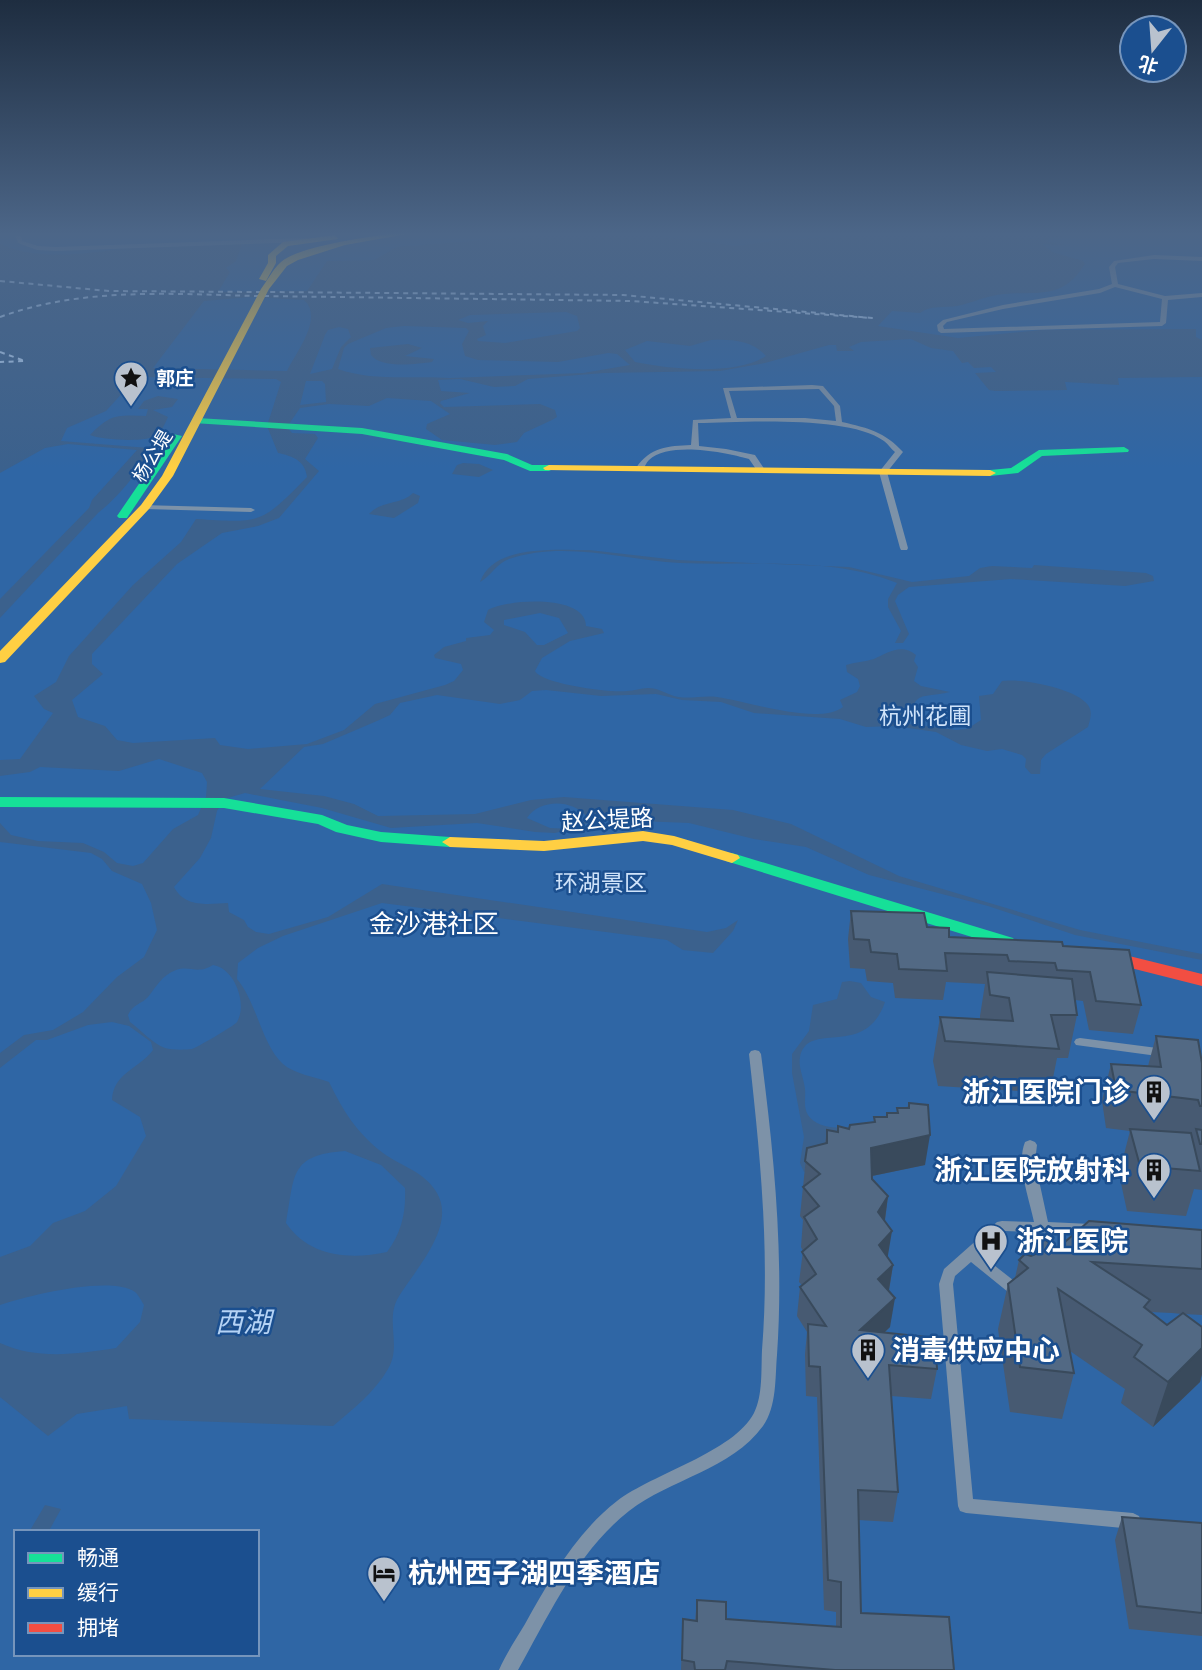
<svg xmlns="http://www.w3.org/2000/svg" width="1202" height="1670" font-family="Quicksand,'Noto Sans SC',sans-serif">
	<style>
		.green { fill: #2f66a5; fill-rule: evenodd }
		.water { fill: #3b618d; fill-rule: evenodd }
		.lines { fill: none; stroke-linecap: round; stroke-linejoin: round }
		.ferry { stroke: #b5d3f5; stroke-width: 2; stroke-dasharray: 5 4.5; stroke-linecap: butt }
		.street { fill: #7d92a8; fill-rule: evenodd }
		.fast { fill: #16e098; fill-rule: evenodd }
		.slow { fill: #ffcf43; fill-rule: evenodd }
		.jam { fill: #f24e42; fill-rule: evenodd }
		.wall { fill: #475a72; fill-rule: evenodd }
		.shaded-wall { fill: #394a5c }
		.building { fill: #526984; stroke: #394a5c; stroke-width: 2 }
		.labels { text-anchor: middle; stroke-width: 5; stroke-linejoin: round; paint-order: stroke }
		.far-poi-label { font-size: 19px; font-weight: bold; fill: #fff; stroke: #1b4f8f; text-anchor: start }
		.far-street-label { font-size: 19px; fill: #fff; stroke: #1b4f8f }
		.park-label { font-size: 23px; fill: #cfe3fa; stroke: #1b4f8f }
		.street-label { font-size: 23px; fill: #fff; stroke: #1b4f8f }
		.quarter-label { font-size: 26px; fill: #fff; stroke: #1b4f8f }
		.near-poi-label { font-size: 28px; font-weight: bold; fill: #fff; stroke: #1b4f8f; text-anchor: start }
		.near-water-label { font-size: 28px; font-style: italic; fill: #b5d3f5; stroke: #1b4f8f }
	</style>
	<rect width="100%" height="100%" fill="#365274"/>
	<path class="green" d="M0,234H1202V1670H0ZM16,1532H257V1654H16Z"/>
	<g class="water">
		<path d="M559,234H642L737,246L787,239L902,234H1123L1050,237L1048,242L1066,245L1042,244L1052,252L1083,261L1085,264C1062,300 1041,291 1004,294C988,295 972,303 957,306C945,308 930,305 920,313L892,311L878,326L958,338L1041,330L1196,329V337L1202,340V377L1118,378L1119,385L1065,382L1067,390L995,391L989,390L975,373L996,372L991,367L974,368L968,362L962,363L953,351L931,348L911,339L861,342L849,347L854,351H837L836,345H829L765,363L720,371L604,373L528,379L515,386L494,387L460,379L438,380L441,391L470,393L441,401L440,403L444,407L540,404L555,410L557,417L552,420L524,433L517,442L495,445L442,440L426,429L427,424L450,414L431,401L387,398L369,406L329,404L300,408L287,427L292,433L315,434L318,438L305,459L319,471L279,518L258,526L222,533L177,564L92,654V664L103,674L72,700L78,717L105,726L117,740L133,743L215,738L220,745L248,749L307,744L344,730L375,704L445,685L454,681L463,670L461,664L435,658L434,655L444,647L466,641V638L490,635L494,630L484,622L488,610C507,599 586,594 586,626L602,629L604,633L570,641L542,658L535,671C542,684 610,693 627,691C634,691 641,688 648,688C658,688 665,693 674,696C688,700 703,695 717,697C747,701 818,726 843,707L840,700L857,692L860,686L858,679L847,672L846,665C855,662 865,662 874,659C888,653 901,643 916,655L914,661L918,667L914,681L921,686L950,692C920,699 915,689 909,724L956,730L967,729L981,720L979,696L993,694L1002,681C1021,678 1076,688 1088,705C1093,712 1090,720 1088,727L1046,754L1041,760L1040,774H1031L1025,767L1026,759L1022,755L1002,749L987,751L961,745L936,732L895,726L866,727L840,719L754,713L721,702L682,700L656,694L601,696L546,690L532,691L520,700L500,704L437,695L400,703L390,715L377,721L323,744L304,747L260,789L324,796L354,804L378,816L475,814L531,800L564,797L733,810L791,824L899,876L1080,930L1202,954V960L1075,935L988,906L869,875L806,847L754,839L689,823L614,820L583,824L587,817C572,799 540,799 527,818L550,828L572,829L555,833L535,832L477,823L391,828L322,808L245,793L224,799L217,811L211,838L200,858L174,887C185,908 208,904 228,903L229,912L244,920L248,927L256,932L269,934L328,917L382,884L707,932L726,928L738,920L733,931L713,953L683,950L667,940L382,903L283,936L258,948L238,963L237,979C257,1003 262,1045 283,1064C294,1074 316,1077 329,1082C343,1111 357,1133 383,1153C402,1167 424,1171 437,1193C457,1227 413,1272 398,1298C385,1321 402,1346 388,1369C375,1392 352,1410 333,1426L129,1419L127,1406L77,1414L48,1436L0,1397V1343C37,1360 77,1354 116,1348L140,1322L144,1305C142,1302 138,1294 135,1292C110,1275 27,1296 0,1305V1257L30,1246L53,1223L85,1211L116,1186L146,1136L140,1117L112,1100C113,1073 139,1069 153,1050L151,1042L129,1026L112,1022L88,1025L47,1040H36L0,1068V1053L24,1035L53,1030L83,1012L117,977L144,957L157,930L151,903L142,884L112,871L102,859L91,853L0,842V823L11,835L38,841L83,843L104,852L117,863L133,866L143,863L173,829L198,815L206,797L207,782L202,773L159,759L119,771L40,767L30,772L0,776V760L20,759L53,713L44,709L34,696L56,682L69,656L133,585L181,542L196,519C262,523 261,524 307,477C305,460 292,456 278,453L267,426L281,382L276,379L137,377L106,411L67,428L61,441L149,448C140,472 118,497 98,513L0,618V599L89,508L92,500L137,450L68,444L45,448L0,473V243C33,262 92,253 128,248C165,243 204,245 242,244L236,261L226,268L230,272L218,292L307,291L327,261L374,260L397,247ZM251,297L304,300C324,318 296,352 287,371L153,368L204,301ZM566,312L577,316L580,328L577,331L505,343L478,341L477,339L486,335L483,326L488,321L468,323L458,320L470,315ZM404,326L466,328L469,331L462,344L465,356L478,360L558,362L608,353L617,354L630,365L583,373L450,378C415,375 374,382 338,369L344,348L348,344L386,328ZM339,327L348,329L351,337L341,347L332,369L310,374L325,335L328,330ZM711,340C731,339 752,340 766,356C737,376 668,369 635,362L625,350L647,341L690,346ZM306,381H322L325,384L326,402L300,405ZM540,613L559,618L568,633L544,645H537L525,632L504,625V620ZM213,965C234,968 248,1003 237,1022C234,1026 196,1048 192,1049C185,1050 171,1050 165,1048C153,1044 140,1029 130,1022L128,1015C133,1004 142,1004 148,997C156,987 162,975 176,970C190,965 197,975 213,965ZM345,1151L381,1165L405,1188C406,1212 402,1232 387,1252C350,1260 309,1257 286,1223C295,1175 289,1155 345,1151Z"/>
		<path d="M408,344L422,348L405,356L434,359L432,362C416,364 382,369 371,355L370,348Z"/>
		<path d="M158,396L178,399L172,407L153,410L168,417C166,422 161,432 157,435C148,443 101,440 90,435C111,414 116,415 146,416L148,409H138L144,401Z"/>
		<path d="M463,463L479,464L493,470L479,477L452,474L457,465Z"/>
		<path d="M413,493L420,496L418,503L394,518L369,514C382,500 401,505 413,493Z"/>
		<path d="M589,550L677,560L849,567L912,582L969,576L980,568L992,566L1032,568L1034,565L1146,573L1153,576L1154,581L1125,586L1011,579L909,587L898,595L895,601L909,634L903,643H895L901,631L888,607V599L897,583C830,556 750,566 680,563C624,560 564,540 509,559C497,563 491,576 480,582C493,544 557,550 589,550Z"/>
		<path d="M850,981L861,983L871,997L885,1002C865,1060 808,1019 800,1057C798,1068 804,1078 805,1089C806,1097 803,1107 808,1115C825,1141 891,1122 910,1104L921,1105L804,1172L800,1163L804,1137L792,1073V1054L809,1031L813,1005L837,999L842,982Z"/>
		<path d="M45,1505L61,1509L50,1529L59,1532H29Z"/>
	</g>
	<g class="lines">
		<g class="ferry">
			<path d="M0,281L109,291L261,292"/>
			<path d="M264,296L631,301L872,318L623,295L267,292"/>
			<path d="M0,317C82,287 172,294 258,296"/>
			<path d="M0,352L25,361L0,362"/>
		</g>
		<g class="street">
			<path d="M15,234H21L22,241L38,246L56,247L306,238L309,240L306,242L56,251L37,250L18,243Z"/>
			<path d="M1154,255L1202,257V261L1154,259L1118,263L1115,267L1118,284L1165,296L1202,293V297L1168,300L1166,323L1162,326L941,333L938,331L937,325L943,320L1003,305L1099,289L1112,284L1109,267L1114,261ZM1115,287L1162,299L1160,322L944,329L943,326L947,322L1003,309L1100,293Z"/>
			<path d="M812,385L823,386L840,406L842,422C868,428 885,432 903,452L887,472L908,548L907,550H901L900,548L879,472L895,452C891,449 888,444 884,441C849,415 742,422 698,423L699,446L726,449L755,455L765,470L764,472H758L749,459C725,452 669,441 649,460C646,463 645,466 643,470L636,468C650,447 668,446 691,445L693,420L731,418L723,388ZM819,389L834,406L836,421L805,418H737L729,391Z"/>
			<path d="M142,505L251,508L255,510L251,512L145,509L141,507Z"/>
			<path d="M1080,1038L1165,1049L1169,1050L1171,1053L1169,1056L1165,1057L1076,1045L1074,1042L1076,1039Z"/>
			<path d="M755,1050L759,1051L761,1054C774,1154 784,1254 777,1355C775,1378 777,1406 763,1426C731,1470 670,1479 629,1511C578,1551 549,1615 518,1670H499C506,1654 516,1639 525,1624C550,1579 576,1533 617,1501C652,1474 734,1452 754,1413C763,1395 761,1370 762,1350C770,1251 760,1153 749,1054L751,1051Z"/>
			<path d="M1030,1140L1035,1142L1037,1145L1035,1162L1048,1222L1091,1224L1096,1225L1098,1229L1096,1233L1091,1234L1005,1231L980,1254L1023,1288L1025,1292L1023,1296L1018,1298L1013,1296L971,1262L955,1276L953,1284L973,1499L1133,1513L1139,1516L1141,1521L1139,1526L1133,1529L966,1513L960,1511L958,1506L939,1284L944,1269L997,1222L1002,1221L1034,1222C1029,1198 1016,1164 1025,1142Z"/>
		</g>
		<g class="fast">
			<path d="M197,418L362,428L507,454L532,465H549L555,468L549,471H530L504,460L362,434L193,423L192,421Z"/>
			<path d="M173,434L182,436L127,518H119L117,516Z"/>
			<path d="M1124,447L1129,450L1128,452L1042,456L1018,473L990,476L984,473L990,470L1011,468L1039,450Z"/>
			<path d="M0,797L224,798L322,815L347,825L381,832L450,837L458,842L450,847L381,842L336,832L318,824L224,808L0,807Z"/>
			<path d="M732,853L1013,938L1016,942L1013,946H1001L726,861L724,858Z"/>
		</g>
		<g class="slow">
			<path d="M388,234H407L345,245L298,260L287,266L269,289L173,476L149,509L5,662L0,663V651L141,505L162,476L261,289C267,281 273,269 281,262C300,246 363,238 388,234Z"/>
			<path d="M335,235L338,239L288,246L276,256V263L266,281L259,279L268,263V255L283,242Z"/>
			<path d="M549,465L990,470L996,473L990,476L545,470L543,468Z"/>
			<path d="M643,831L674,836L738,855L740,858L732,863L672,845L643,841L544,851L450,847L442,842L450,837L544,841Z"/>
		</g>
		<path class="jam" d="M1113,952L1202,974V986L1107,962L1104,958Z"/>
	</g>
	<g class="wall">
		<path d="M851,911L927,927L949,937L1063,946L1141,1005L1133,1034L1089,1030L1083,1001L1075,1000L1077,1015L1068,1058H1057L1050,1093L938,1086L933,1061L940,1017L980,1019V1016L985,984L946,982L943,1000L895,998L893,983L867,981L865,969L850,968L848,939Z"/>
		<path d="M1156,1036L1202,1063V1190L1194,1189L1186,1216L1127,1211L1119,1174L1130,1131L1106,1128L1102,1101L1111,1064L1148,1066Z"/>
		<path d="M897,1108L925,1165L872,1176V1179L888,1196L885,1221L888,1258L893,1265L889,1291L890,1327L885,1332L937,1369L931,1399L891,1396L898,1492L893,1522L858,1520L861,1613L954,1670H681L683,1619L695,1621L697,1600L726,1619L836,1627V1612L824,1610L817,1397L806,1396L805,1354L807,1332L797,1316L800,1287L802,1285L799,1282L803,1251L801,1247L803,1220L800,1216L807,1148L825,1143L827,1130L837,1132L874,1123V1117H886L897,1113Z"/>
		<path d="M1202,1230V1315L1184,1314L1202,1327V1374L1200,1382L1153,1427L1121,1403L1125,1389L1070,1351L1074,1373L1062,1419L1010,1412L998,1329L1008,1284L1015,1278L1019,1260L1035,1254L1038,1242L1058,1248ZM1150,1312L1172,1313L1182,1314L1167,1325Z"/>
		<path d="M1122,1517L1202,1523V1636L1129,1629L1115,1540Z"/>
	</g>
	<g class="shaded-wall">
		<path d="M930,1135L925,1165L867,1177L871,1148Z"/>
		<path d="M888,1196L884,1226L878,1212Z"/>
		<path d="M892,1231L887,1261L879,1245Z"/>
		<path d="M893,1265L888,1295L878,1279Z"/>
		<path d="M895,1298L890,1327L856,1359L860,1330Z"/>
		<path d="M1202,1348V1374L1200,1382L1153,1427L1168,1382Z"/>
	</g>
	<g class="building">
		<path d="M851,911L924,913L927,927L949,928V937L1062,942L1063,946L1129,950L1141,1005L1096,1001L1090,972L1057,970L1055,963L1009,961L1007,955L945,953L947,971L899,969L897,954L871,952L869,940L854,939Z"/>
		<path d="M987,972L1072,979L1077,1015H1051L1059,1049L945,1041L940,1017L1013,1021L1009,998L990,995Z"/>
		<path d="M1156,1036L1198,1040L1202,1063V1106H1200L1198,1100L1116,1090L1111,1064L1161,1067Z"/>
		<path d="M909,1103L928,1105L930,1135L871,1148L872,1179L888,1196L878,1212L892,1231L879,1245L893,1265L878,1279L895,1298L860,1330L935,1338L937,1369L889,1365L898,1492L858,1490L861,1613L949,1617L954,1670H835L727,1661L725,1670H695L694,1662L682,1660L683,1619L697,1621V1600L726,1602V1619L841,1627V1582L828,1580L820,1367L809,1366L808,1324L826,1326L800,1287L816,1274L802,1252L817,1239L804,1217L819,1206L803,1187L820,1174L805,1161L807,1148L827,1143V1130L838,1132V1126L849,1129L850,1125L875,1122L874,1117H887V1113H898L897,1108H909Z"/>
		<path d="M1130,1129L1191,1133L1200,1171L1140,1166Z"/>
		<path d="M1196,1129L1202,1130V1144H1200Z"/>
		<path d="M1089,1221L1202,1230V1269L1092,1262L1150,1300L1144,1307L1167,1325L1183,1313L1202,1327V1348L1168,1382L1134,1357L1142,1345L1058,1289L1074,1373L1020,1367L1008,1284L1028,1268L1019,1260L1025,1254L1031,1256L1038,1253V1242L1042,1238L1058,1248Z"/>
		<path d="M1122,1517L1202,1523V1613L1137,1606Z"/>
	</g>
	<linearGradient id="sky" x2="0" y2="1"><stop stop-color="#1e2d40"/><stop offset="0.5" stop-color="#4c6688"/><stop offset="1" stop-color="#4c6688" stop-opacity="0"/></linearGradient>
	<rect width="1202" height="468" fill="url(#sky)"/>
	<defs>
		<g id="sight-pin" transform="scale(1.75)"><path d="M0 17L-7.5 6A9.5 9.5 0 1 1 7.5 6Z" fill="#b9c2ce" stroke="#1b4f8f"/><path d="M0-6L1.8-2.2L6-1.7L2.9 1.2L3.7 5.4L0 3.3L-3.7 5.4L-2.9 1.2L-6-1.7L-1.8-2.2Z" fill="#111"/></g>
		<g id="building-pin" transform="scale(1.75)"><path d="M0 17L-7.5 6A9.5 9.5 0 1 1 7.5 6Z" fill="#b9c2ce" stroke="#1b4f8f"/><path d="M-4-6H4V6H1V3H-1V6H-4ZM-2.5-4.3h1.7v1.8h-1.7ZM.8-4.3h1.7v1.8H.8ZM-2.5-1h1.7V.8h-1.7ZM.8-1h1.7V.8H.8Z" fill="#111"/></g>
		<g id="hospital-pin" transform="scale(1.75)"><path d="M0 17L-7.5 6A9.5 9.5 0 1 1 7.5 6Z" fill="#b9c2ce" stroke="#1b4f8f"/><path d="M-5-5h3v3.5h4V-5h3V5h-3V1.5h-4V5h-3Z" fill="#111"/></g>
		<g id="hotel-pin" transform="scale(1.75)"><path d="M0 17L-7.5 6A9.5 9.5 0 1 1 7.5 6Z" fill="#b9c2ce" stroke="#1b4f8f"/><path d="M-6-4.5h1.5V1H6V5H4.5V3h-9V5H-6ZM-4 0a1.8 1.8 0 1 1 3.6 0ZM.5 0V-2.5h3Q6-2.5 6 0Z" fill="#111"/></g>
	</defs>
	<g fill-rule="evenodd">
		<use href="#sight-pin" x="131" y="378"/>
		<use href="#building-pin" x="1154" y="1092"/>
		<use href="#building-pin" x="1154" y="1170"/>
		<use href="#hospital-pin" x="991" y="1241"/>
		<use href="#building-pin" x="868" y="1350"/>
		<use href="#hotel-pin" x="384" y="1573"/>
	</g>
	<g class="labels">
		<g class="far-poi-label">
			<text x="156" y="385">郭庄</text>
		</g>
		<g class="far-street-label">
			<text transform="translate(152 456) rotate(-59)" y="7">杨公堤</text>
		</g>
		<g class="park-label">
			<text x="925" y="724">杭州花圃</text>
			<text x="601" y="891">环湖景区</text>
		</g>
		<g class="street-label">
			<text transform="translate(607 820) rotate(-3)" y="8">赵公堤路</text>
		</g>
		<g class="quarter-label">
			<text x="434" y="933">金沙港社区</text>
		</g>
		<g class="near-poi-label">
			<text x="1130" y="1102" text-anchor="end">浙江医院门诊</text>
			<text x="1130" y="1180" text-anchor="end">浙江医院放射科</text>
			<text x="1016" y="1251">浙江医院</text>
			<text x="892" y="1360">消毒供应中心</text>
			<text x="408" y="1583">杭州西子湖四季酒店</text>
		</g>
		<g class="near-water-label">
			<text x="243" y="1332">西湖</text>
		</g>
	</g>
	<rect x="14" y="1530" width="245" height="126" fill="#1b4f8f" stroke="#7695bc" stroke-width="2"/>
	<rect x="28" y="1553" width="35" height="10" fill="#16e098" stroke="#7695bc" stroke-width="2"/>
	<text x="77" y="1565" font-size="21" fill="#ffffff">畅通</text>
	<rect x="28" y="1588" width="35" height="10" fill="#ffcf43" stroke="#7695bc" stroke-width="2"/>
	<text x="77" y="1600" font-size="21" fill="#ffffff">缓行</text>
	<rect x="28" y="1623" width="35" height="10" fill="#f24e42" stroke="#7695bc" stroke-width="2"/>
	<text x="77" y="1635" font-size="21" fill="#ffffff">拥堵</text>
	<g transform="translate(1153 49) rotate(197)"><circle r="33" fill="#1b4f8f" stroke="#7695bc" stroke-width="2"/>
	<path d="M0-5L12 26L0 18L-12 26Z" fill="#b9c2ce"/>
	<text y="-10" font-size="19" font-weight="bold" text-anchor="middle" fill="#ffffff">北</text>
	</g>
</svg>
